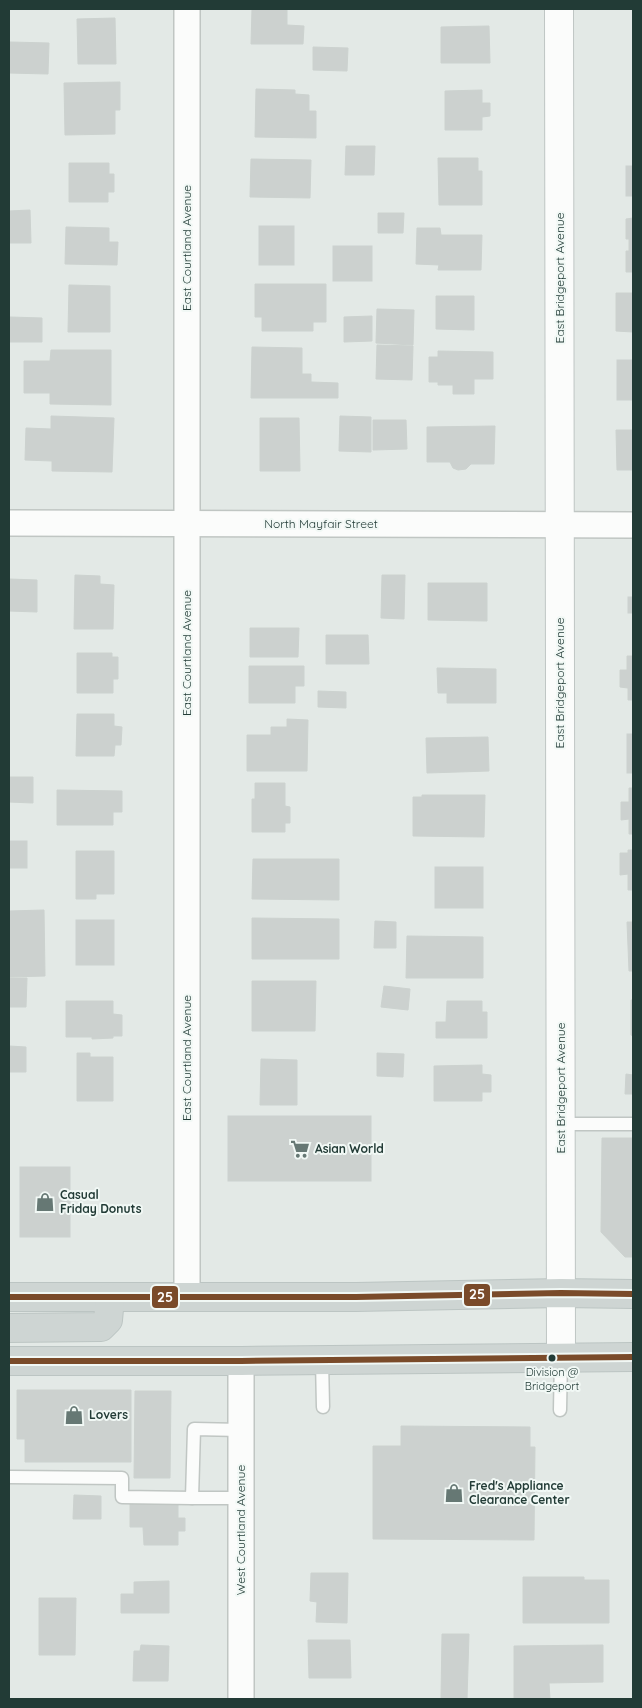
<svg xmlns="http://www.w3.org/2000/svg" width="642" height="1708" font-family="Quicksand,sans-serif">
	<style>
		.building { fill: #ccd1cf; stroke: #ccd2cf }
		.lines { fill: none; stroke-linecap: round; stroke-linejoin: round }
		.lane-casing { stroke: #c0c6c3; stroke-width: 15 }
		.street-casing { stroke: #c0c6c3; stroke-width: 28 }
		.secondary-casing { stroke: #bfc6c4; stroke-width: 30 }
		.primary-casing { stroke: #bcc5c3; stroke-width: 30 }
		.lane { stroke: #fbfcfb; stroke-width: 12 }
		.street { stroke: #fbfcfb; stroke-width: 25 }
		.secondary { stroke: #fbfcfb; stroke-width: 28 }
		.primary { stroke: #ced5d3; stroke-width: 28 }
		.bus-1-casing { stroke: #f1f8f5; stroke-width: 10 }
		.bus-1 { stroke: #7a4b2a; stroke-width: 6 }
		.bus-dot { fill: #223b36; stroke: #f1f8f5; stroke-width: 2 }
		.labels { text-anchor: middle; stroke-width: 4; stroke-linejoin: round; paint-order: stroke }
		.bus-label { font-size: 11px; fill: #223b36; stroke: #f1f8f5 }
		.street-label { font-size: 12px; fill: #223b36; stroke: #f1f8f5 }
		.poi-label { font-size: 12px; font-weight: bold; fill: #223b36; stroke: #f1f8f5; text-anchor: start }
		.line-badge { stroke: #f1f8f5; stroke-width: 2 }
		.badge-label { font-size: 14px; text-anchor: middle; font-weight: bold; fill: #fff }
	</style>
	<rect width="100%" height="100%" fill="#e3e9e6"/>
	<g class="building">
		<path d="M252,9H287V25L304,26L303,44H251Z"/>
		<path d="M115,18L116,64H78L77,19Z"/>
		<path d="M489,26L490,63H441V27Z"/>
		<path d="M10,42L49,43L48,74L9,73Z"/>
		<path d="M313,47L348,48L347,71L313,70Z"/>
		<path d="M120,82V110H115V134L65,135L64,83Z"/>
		<path d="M256,89L295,90V94L309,95V111H316V138L255,137Z"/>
		<path d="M482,90V103H490V116L482,117V130H445V91Z"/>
		<path d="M346,146H375L374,175H345Z"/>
		<path d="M438,158H478V171H482V205H439Z"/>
		<path d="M251,159L311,160L310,198L250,197Z"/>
		<path d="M69,163H109V174H114V192H108V202H69Z"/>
		<rect x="626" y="166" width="7" height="30"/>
		<path d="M30,210L31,243H10L9,211Z"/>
		<path d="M378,213H404L403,233H378Z"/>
		<path d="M633,218V272H626V251H629V239H626V219Z"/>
		<rect x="259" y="226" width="35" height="39"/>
		<path d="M66,227L109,228V242H118L117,265L65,264Z"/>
		<path d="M417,228H440L441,235H482L481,270H438L439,265L416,264Z"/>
		<rect x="333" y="246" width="39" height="35"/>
		<path d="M255,284H326V322H313V331H262V317H255Z"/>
		<path d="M69,285L110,286V332H68Z"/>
		<path d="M616,293H633V332L616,331Z"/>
		<path d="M436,296H474V330L436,329Z"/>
		<path d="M377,309L414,310L413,345L376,343Z"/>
		<path d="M372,316V341L344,342V317Z"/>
		<path d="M10,317L42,318V342H10Z"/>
		<path d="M377,345L413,346L412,380L376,379Z"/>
		<path d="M252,347L302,348V374H311V382L338,383V398H251Z"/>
		<path d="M51,350H111V405L50,404V393H24V361H50Z"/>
		<path d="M438,351L493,352V379H474V394H453V385H438V382H429V357H438Z"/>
		<rect x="617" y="360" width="16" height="40"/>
		<path d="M51,416L114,418L112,472L52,471V461L25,460L26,428L51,429Z"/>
		<path d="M340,416L371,417V452L339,451Z"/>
		<path d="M260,418H299L300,471H260Z"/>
		<path d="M373,420H406L407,449L373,450Z"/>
		<path d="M495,426L494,464H471L466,469L458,470L453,468L450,462H427V427Z"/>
		<path d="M616,430H633V470H617Z"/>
		<path d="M75,575L100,576V584L114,585L113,629H74Z"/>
		<path d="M382,575H405L404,619L381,618Z"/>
		<path d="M9,579L37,580V612L9,611Z"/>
		<path d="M428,583H487V621L428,620Z"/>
		<rect x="628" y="597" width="5" height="16"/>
		<path d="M250,628H299L298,657H250Z"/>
		<path d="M326,635H368L369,664H326Z"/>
		<path d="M77,653H112V657H118V679H113V693H77Z"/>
		<path d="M627,656H633V700H628V688L620,687V670H627Z"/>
		<path d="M249,666H304V686H295V703H249Z"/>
		<path d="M437,668L496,669V703H447V693H438Z"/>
		<path d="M318,691L346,692V708L318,707Z"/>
		<path d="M77,714H114V726L122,727L121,745H115L114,756H76Z"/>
		<path d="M287,719L308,720L307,771H247V735H271V727H287Z"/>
		<rect x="627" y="734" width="6" height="39"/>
		<path d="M488,737L489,771L427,773L426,738Z"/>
		<path d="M10,777H33V803L9,802Z"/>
		<path d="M255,783H285V806L290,807V823H285V832H252V799H255Z"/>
		<path d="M629,788H633V834H629V819L621,820V802H629Z"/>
		<path d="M57,790L122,791V812H113V825H57Z"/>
		<path d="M422,795H485L484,837L413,836V797H422Z"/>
		<rect x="9" y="841" width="18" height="27"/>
		<path d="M628,850H633V890H628V874L620,875V853H628Z"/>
		<path d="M76,851H114V894H96V899H76Z"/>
		<path d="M253,859H339V900L252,899Z"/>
		<rect x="435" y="867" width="48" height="41"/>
		<path d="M44,910L45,976L10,977L9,911Z"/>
		<path d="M252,918L339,919V959H252Z"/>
		<rect x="76" y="920" width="38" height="45"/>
		<path d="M375,921L396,922V948H374Z"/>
		<path d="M627,922H633V971H629Z"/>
		<path d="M407,936L483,937V978H406Z"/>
		<path d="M10,978H27L26,1007H9Z"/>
		<path d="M252,981H316L315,1031H252Z"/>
		<path d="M384,986L410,989L408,1010L381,1007Z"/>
		<path d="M631,1000H633V1036L631,1035Z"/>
		<path d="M66,1001H113V1014L122,1015V1036H113V1038L92,1039V1037H66Z"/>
		<path d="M447,1001H482V1012H487V1038H436V1022H446Z"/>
		<path d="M9,1046L26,1047V1072H9Z"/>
		<path d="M77,1053H90V1057H113V1101H77Z"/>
		<path d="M377,1053L404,1054L403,1077L377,1076Z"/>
		<path d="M261,1059L297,1060V1105H260Z"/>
		<path d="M482,1065V1074L491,1075V1092H482V1101H434V1066Z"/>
		<path d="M626,1074L633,1075V1106V1094H625Z"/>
		<rect x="228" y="1116" width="143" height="65"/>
		<path d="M602,1138H633V1257H625L601,1232Z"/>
		<rect x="20" y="1167" width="50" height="70"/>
		<path d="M17,1390H131V1462H25V1439H17Z"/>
		<path d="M135,1391H171L170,1478H134Z"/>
		<path d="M401,1426L530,1427V1447H535L534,1540L373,1539V1446H401Z"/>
		<path d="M74,1495L101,1496V1519H73Z"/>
		<path d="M130,1504H178V1518H185V1531H178V1545H144L143,1527H130Z"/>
		<path d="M311,1573H348L347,1623L316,1622L317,1602L310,1601Z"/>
		<path d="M523,1577H584V1580H609V1623H523Z"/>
		<path d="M169,1581V1613H121V1594H134V1582Z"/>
		<path d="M39,1598H76L75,1655H39Z"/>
		<path d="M442,1634H469L467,1699H441Z"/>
		<path d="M308,1640H350L351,1678H309Z"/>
		<path d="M141,1645L169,1646L168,1681H133L134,1651H140Z"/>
		<path d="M603,1645V1682L549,1683L550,1699H514V1646Z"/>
	</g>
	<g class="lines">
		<g class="lane-casing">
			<g id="lane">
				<path d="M561,1124H633"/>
				<path d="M322,1360L323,1407"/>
				<path d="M560,1410L561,1358"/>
				<path d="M9,1477L122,1478V1497L192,1498L194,1429L241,1430"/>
				<path d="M192,1498H241"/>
			</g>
		</g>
		<g class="street-casing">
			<g id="street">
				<path d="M187,9V1298"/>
				<path d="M9,523L633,525"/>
				<path d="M241,1699V1361"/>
			</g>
		</g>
		<g class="secondary-casing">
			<path id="secondary" d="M559,9L561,1358"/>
		</g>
		<g class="primary-casing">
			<g id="primary">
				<path d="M9,1297H356L561,1293L633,1294"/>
				<path d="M9,1328L101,1327L108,1320L110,1298"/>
				<path d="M9,1361H241L633,1357"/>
			</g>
		</g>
		<use href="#lane" class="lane"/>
		<use href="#street" class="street"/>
		<use href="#secondary" class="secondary"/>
		<use href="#primary" class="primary"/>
		<g class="bus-1-casing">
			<g id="bus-1">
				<path d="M9,1297H356L561,1293L633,1294"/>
				<path d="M9,1361H241L633,1357"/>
			</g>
		</g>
		<use href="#bus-1" class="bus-1"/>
	</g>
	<defs>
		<g id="supermarket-bare" transform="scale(1.5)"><path d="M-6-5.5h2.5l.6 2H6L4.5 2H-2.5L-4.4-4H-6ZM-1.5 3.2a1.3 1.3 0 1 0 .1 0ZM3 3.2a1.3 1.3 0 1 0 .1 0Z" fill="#667874" stroke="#f1f8f5" stroke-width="2.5" paint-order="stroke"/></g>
		<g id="shop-bare" transform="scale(1.5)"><path d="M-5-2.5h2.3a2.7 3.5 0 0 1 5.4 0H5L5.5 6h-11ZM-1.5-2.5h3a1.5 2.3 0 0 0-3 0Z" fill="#667874" stroke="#f1f8f5" stroke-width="2.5" paint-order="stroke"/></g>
	</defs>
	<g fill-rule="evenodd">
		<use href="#supermarket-bare" x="300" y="1149"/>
		<use href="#shop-bare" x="45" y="1202"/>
		<use href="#shop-bare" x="74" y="1415"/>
		<use href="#shop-bare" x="454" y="1493"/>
	</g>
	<circle class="bus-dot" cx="552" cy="1358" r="4.5"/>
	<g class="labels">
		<g class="bus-label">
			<text x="552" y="1376">Division @<tspan x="552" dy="14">Bridgeport</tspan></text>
		</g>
		<g class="street-label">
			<text transform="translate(187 248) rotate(-90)" y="4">East Courtland Avenue</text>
			<text transform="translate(560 278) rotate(-90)" y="4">East Bridgeport Avenue</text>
			<text x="321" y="528">North Mayfair Street</text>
			<text transform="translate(187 653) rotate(-90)" y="4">East Courtland Avenue</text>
			<text transform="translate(560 683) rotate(-90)" y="4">East Bridgeport Avenue</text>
			<text transform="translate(187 1058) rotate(-90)" y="4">East Courtland Avenue</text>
			<text transform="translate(561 1088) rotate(-90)" y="4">East Bridgeport Avenue</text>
			<text transform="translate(241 1530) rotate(-90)" y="4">West Courtland Avenue</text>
		</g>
		<g class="poi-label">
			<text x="315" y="1153">Asian World</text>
			<text x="60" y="1199">Casual<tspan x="60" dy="14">Friday Donuts</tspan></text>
			<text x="89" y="1419">Lovers</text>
			<text x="469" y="1490">Fred's Appliance<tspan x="469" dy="14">Clearance Center</tspan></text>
		</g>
	</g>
	<g class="line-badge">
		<rect x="463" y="1283" width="28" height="24" rx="5" fill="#7a4b2a"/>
		<rect x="151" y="1285" width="28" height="24" rx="5" fill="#7a4b2a"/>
	</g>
	<g class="badge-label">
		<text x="477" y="1299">25</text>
		<text x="165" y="1302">25</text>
	</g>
	<rect width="642" height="1708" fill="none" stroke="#223b36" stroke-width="20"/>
</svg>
